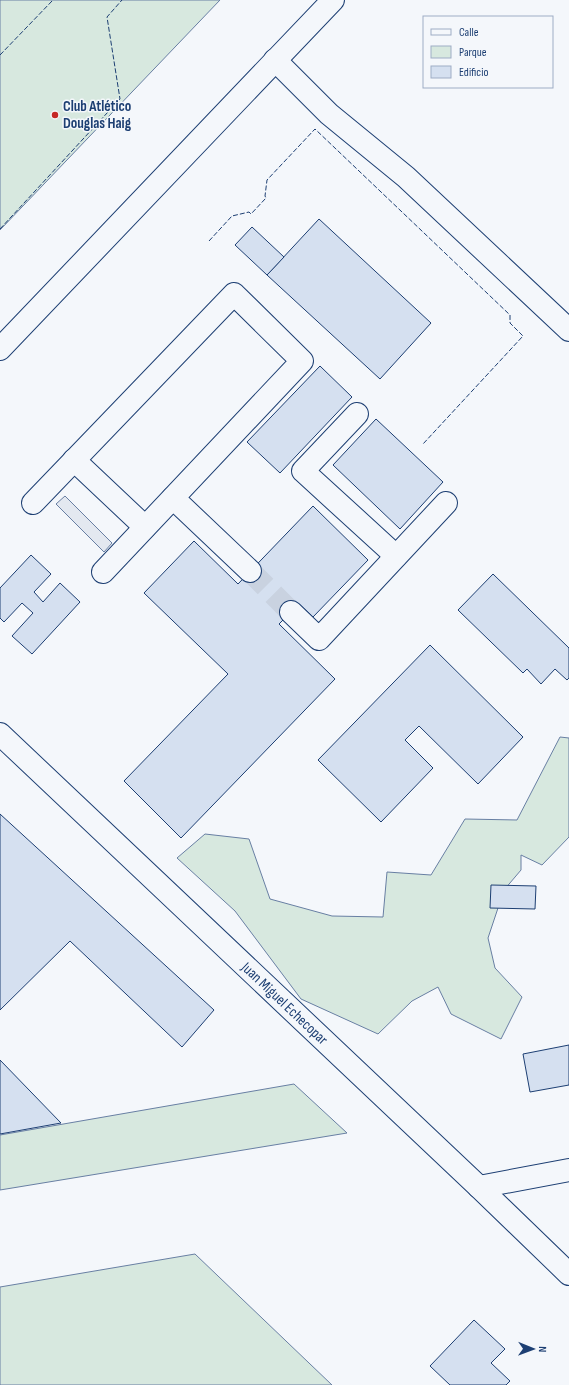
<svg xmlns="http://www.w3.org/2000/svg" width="569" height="1385" font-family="'Sofia Sans Condensed',sans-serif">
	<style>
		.green { fill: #d7e8df; stroke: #687fa3 }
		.parking { fill: #e3e8f0; stroke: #687fa3 }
		.building { fill: #d5e0f0; stroke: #1d3f73 }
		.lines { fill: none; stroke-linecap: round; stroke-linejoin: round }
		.minor-tunnel { stroke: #c9d2e0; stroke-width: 22; stroke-dasharray: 22 11; stroke-linecap: butt }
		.minor-casing { stroke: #1d3f73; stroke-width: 24 }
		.major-casing { stroke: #1d3f73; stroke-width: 24 }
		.minor { stroke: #f4f7fb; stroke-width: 22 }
		.major { stroke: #f4f7fb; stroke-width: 22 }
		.fence { stroke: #1d3f73; stroke-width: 1; stroke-dasharray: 5 2; stroke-linecap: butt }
		.poi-dot { fill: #c62828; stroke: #f4f7fb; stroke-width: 1.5 }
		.labels { text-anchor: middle; stroke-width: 3; stroke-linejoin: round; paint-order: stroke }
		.poi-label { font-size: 15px; font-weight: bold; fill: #1d3f73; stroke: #f4f7fb; text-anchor: start }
		.street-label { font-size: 15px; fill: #1d3f73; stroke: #f4f7fb }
	</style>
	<rect width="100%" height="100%" fill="#f4f7fb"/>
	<g class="green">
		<path d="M0,0H220L0,230Z"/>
		<path d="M560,737L569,738V837L542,865L521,855V870L504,890L488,938L495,968L522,997L501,1039L451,1014L438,987L412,1001L378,1034L301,999L235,911L177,858L205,834L249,839L270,899L332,916L383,917L387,872L431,875L465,819L517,820Z"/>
		<path d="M294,1084L347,1133L0,1190V1135Z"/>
		<path d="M195,1254L332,1385H0V1287Z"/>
	</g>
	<path class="parking" d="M65,496L112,543L104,552L56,504Z"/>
	<g class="building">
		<path d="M319,219L431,323L380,379L267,275Z"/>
		<path d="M252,227L284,257L267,275L235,245Z"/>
		<path d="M320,366L352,397L280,473L247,442Z"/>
		<path d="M376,419L443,482L400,529L333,465Z"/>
		<path d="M313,506L368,560L313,617L299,604L279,624L335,679L181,838L124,781L228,674L144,593L194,541L238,584Z"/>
		<path d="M31,555L51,574L34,592L43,602L60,583L80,602L32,654L12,636L33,613L22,603L4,622L0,618V588Z"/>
		<path d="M493,574L569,648V678L567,680L555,669L541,684L527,669L523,673L458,610Z"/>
		<path d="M430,645L523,737L478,784L419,726L405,740L433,768L381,822L318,760Z"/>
		<path d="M0,814L214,1010L182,1047L70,941L0,1010Z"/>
		<path d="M491,885L536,886L535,909L490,908Z"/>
		<path d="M569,1045V1085L530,1092L523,1054Z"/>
		<path d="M0,1060L61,1123L0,1134Z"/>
		<path d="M474,1320L505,1349L491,1363L510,1381L506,1385H450L430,1366Z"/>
	</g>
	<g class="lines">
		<path class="minor-tunnel" d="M250,571L291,612"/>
		<g class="minor-casing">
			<g id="minor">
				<path d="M275,60L329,114L406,177L569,330"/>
				<path d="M357,414L303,471L396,556"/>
				<path d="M74,460L145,527"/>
				<path d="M173,498L250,571"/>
				<path d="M33,503L234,294L302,361L103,572"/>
				<path d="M291,612L319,639L446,503"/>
				<path id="s1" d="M0,734L479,1187L569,1274"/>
				<path d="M479,1187L569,1170"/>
			</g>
		</g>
		<g class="major-casing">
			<path id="major" d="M0,349L333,0"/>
		</g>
		<use href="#minor" class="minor"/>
		<use href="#major" class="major"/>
		<g class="fence">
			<path d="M0,55L53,0"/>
			<path d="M0,229L120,99L107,17L122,0"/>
			<path d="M209,241L232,216L249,212L251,214L266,198L265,196L267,180L315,129L510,315V323L523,336L423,444"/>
		</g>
	</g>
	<circle class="poi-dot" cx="55" cy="115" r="4"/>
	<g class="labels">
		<g class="poi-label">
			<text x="63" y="111">Club Atlético<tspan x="63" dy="17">Douglas Haig</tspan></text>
		</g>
		<g class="street-label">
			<text dy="5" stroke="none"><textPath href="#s1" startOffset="392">Juan Miguel Echecopar</textPath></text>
		</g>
	</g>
	<rect x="423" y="16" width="130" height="72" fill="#f4f7fb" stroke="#9eadc5"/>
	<rect x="431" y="29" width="20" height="6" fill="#f4f7fb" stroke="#9eadc5"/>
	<text x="459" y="36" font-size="12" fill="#1d3f73">Calle</text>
	<rect x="431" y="46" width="20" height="12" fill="#d7e8df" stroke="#9eadc5"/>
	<text x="459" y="56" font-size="12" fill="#1d3f73">Parque</text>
	<rect x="431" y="66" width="20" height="12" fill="#d5e0f0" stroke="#9eadc5"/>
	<text x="459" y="76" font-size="12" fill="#1d3f73">Edificio</text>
	<g transform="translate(533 1349) rotate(91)" stroke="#f4f7fb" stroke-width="3" paint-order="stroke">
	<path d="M0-3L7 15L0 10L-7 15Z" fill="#1d3f73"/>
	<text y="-6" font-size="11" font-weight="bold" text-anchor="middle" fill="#1d3f73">N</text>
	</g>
</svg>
